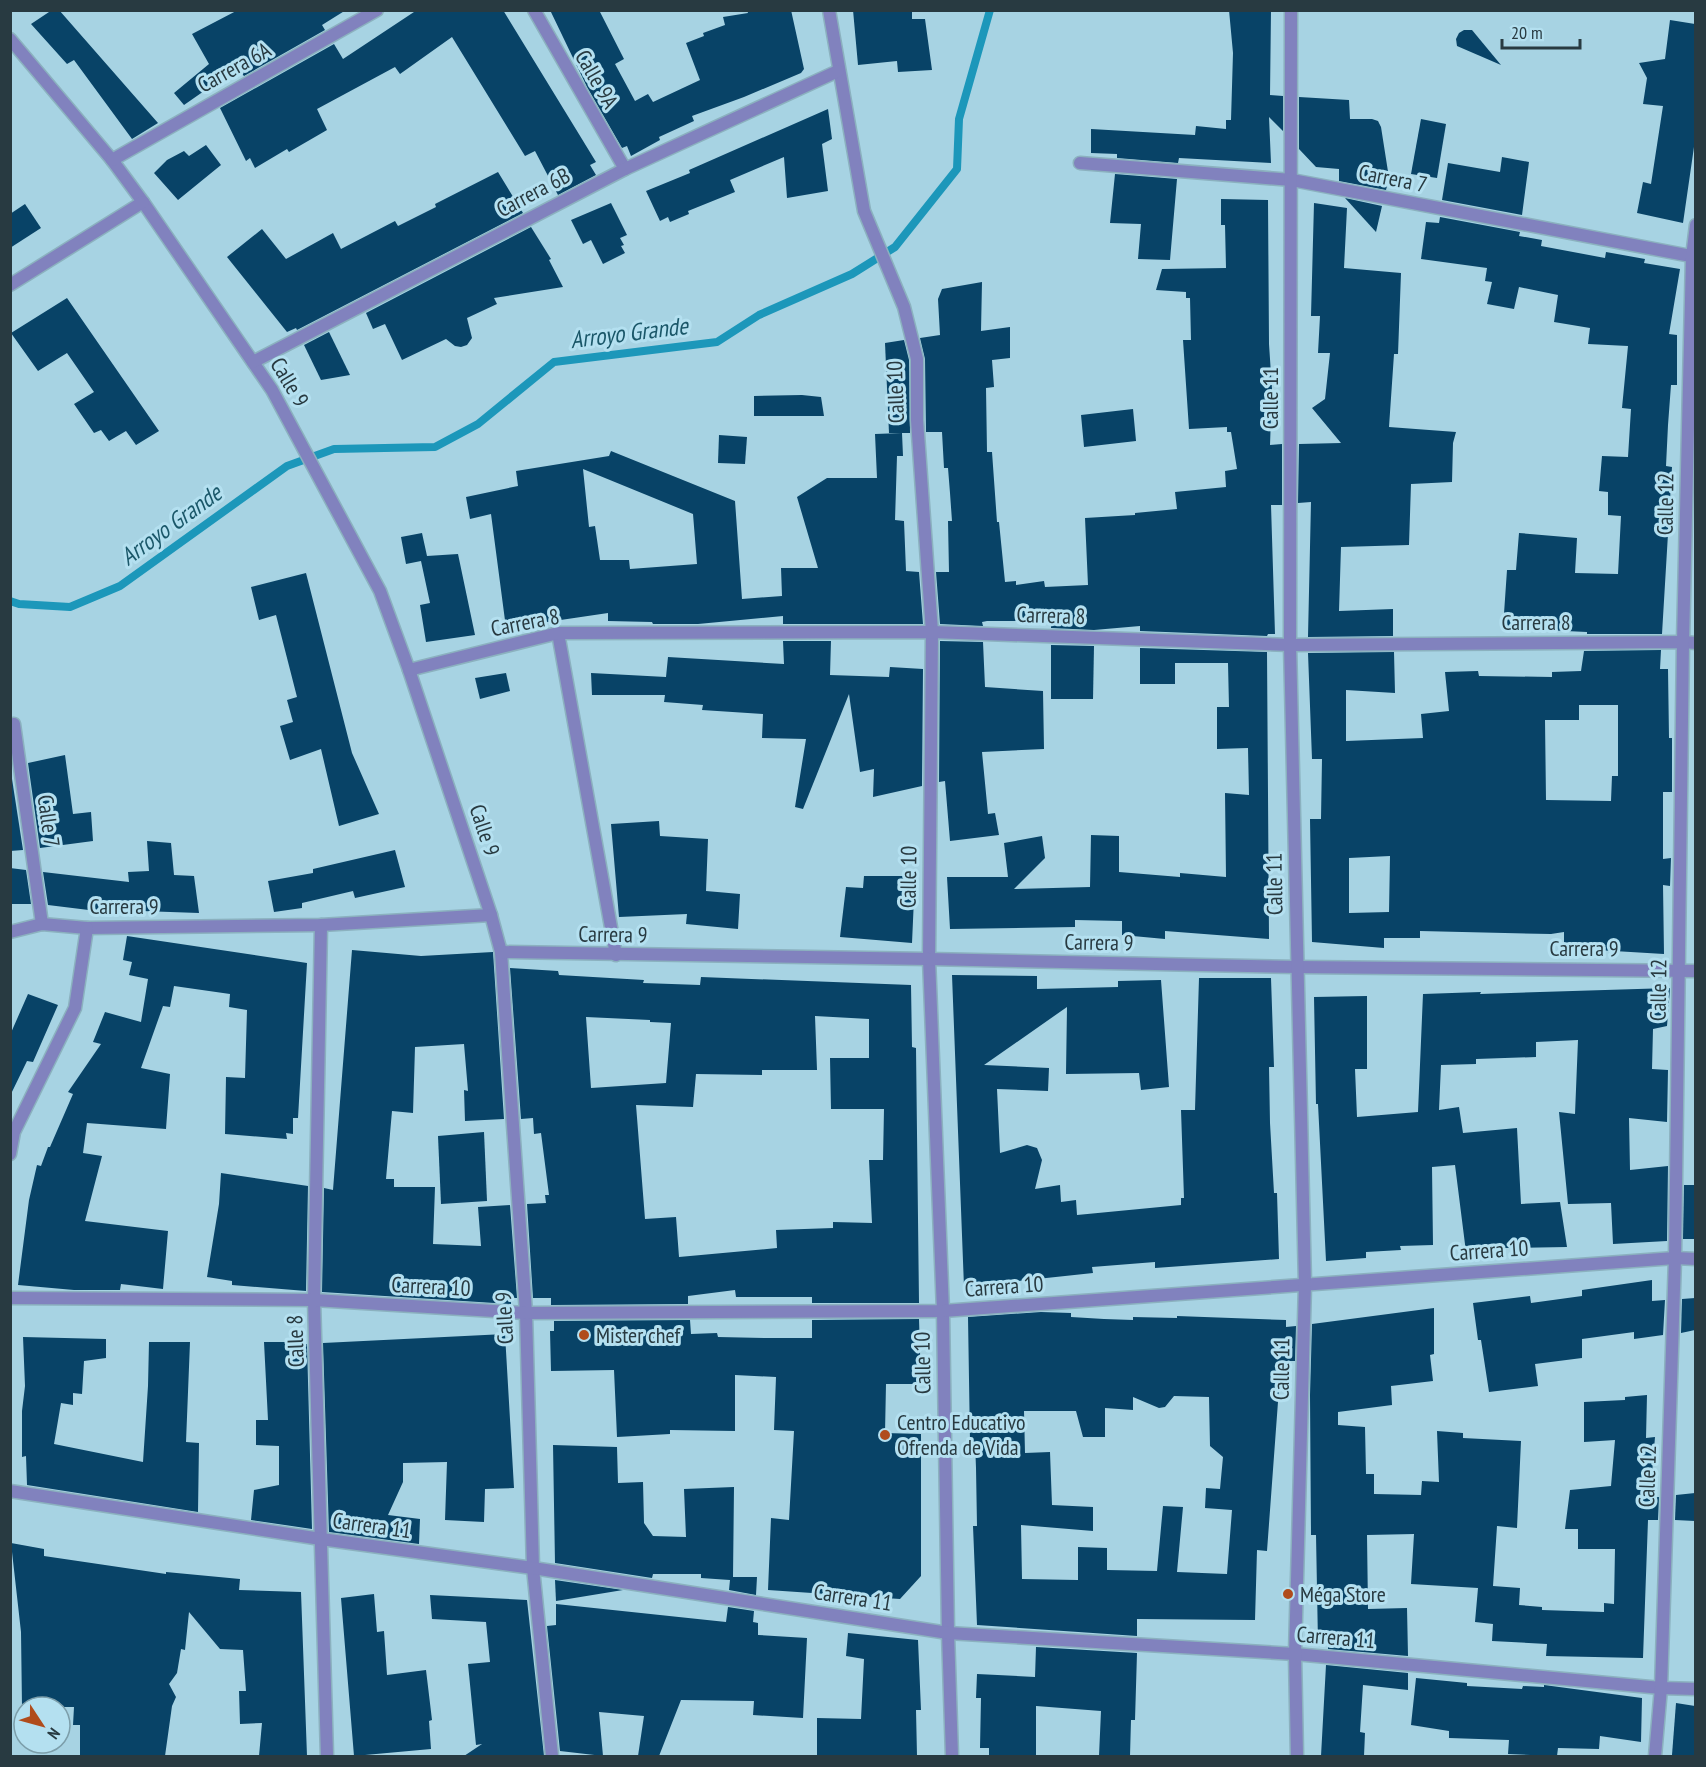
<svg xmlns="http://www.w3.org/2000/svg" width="1706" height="1767" font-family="'PT Sans Narrow',sans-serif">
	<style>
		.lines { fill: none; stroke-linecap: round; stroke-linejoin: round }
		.stream { stroke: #1c97ba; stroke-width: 8 }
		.building { fill: #084367; fill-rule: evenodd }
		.minor-casing { stroke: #8bb1bf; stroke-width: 15 }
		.tertiary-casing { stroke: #8bb1bf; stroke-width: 15 }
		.minor { stroke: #8182be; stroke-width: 12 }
		.tertiary { stroke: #8182be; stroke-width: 12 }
		.poi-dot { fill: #b04c1c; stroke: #b4e0f0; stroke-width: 2 }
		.labels { text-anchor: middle; stroke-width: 6; stroke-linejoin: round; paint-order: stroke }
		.street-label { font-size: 22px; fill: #283a41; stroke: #b4e0f0 }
		.poi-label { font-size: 22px; fill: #283a41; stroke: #b4e0f0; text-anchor: start }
		.water-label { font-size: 24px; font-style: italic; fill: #1a5769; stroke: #b4e0f0 }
	</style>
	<rect width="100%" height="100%" fill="#a7d3e3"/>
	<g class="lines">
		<path class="stream" d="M10,601L19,604L70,607L120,586L287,466L334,449L435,447L478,424L554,362L717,342L759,315L852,274L895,247L957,169L959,119L990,10"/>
	</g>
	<g class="building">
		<path d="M52,10H59L158,123L132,139L74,60L67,64L31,24Z"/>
		<path d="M238,10H346L322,25L325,30L244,76L237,68L184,105L174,93L209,64L192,34Z"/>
		<path d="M417,10H503L596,162L590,165L596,175L558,195L535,151L525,156L452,37L400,74L395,67L317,109L327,130L289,152L287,149L255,168L250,158L246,161L220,108L334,44L343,59Z"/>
		<path d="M550,10H599L624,59L615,64L635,101L648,94L653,102L700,80L686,43L704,36L703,33L725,25L723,17L748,13L747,10H791L804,69L801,73L744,97L692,116L694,121L659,137L660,140L631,156L627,146L622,148L587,87Z"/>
		<path d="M853,10H912V19H925L932,70L898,72L897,61L858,65Z"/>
		<path d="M1229,10H1271L1270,95L1283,96V131L1269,117L1271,163L1179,158L1178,163L1117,158V154L1091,153V129L1195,135L1196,126L1226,129V120H1231L1233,53Z"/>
		<path d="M1670,20L1695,24V140L1683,223L1637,213L1643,182L1651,184L1663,106L1643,104L1647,78L1639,63L1665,59Z"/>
		<path d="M1464,30H1472L1501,65L1457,46L1456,39L1459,33Z"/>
		<path d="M1299,97L1349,100L1350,119H1372L1378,121L1381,127L1389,178L1386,190L1339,181V169L1316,167L1299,149Z"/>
		<path d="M828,109L832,139L822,144L828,191L787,198L784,157L730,180L735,192L688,211L689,214L670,222L668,217L660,221L646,191L690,173L689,170Z"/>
		<path d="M1421,119L1446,124L1437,178L1411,174Z"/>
		<path d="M206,145L221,165L178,200L154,173L167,160L184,151L189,156Z"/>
		<path d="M1502,157L1529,162L1522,215L1442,200L1448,163L1500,172Z"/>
		<path d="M498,172L523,213L297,330L296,328L287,332L227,257L262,229L286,259L333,233L341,249L395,221L398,226L436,207L435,204Z"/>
		<path d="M1115,174L1177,179L1170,260L1138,259L1141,224L1110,223Z"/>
		<path d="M1345,198L1382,206L1376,232Z"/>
		<path d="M1221,199L1268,200L1269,344L1272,389L1270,445L1282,444V505H1271L1275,634H1268L1267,636L1140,631V626L1094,630L1051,628V621H987L982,622L983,626L940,624L936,572H949L948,521H952L950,493L948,468H944L942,432H926L925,359L920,338L940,335L938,299L942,289L982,282L981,331L1010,327V358L992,360L994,387L986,388L987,452H992L997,522H999L1005,582L1016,581V585L1044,581L1045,587L1088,585L1085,518L1135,515V513L1177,509L1175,492L1226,487L1225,471L1237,469L1231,432H1227V427L1189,429L1183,340H1191L1190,298H1186V292L1156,290L1162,269L1226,268L1225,225H1221Z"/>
		<path d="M611,203L627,235L620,238L624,245L621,246L625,253L603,264L591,240L583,244L571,220Z"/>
		<path d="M1314,203L1347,208L1344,268L1401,273L1398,354H1394L1389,427L1456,432L1453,443L1452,482L1411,484L1409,545L1341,547L1339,611L1393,609V636L1308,637L1311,502L1298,503L1299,444L1341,443L1312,408L1325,399L1330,353H1318L1320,316H1311Z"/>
		<path d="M25,204L41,228L10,248V214Z"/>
		<path d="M1440,217L1520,232L1519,236L1542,240L1541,246L1605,258L1606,252L1645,259L1644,263L1680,269L1669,334L1677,335V385H1671L1668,425L1666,466L1672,467L1662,634H1587V632L1503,628L1507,570H1516L1519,533L1577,538L1575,573L1618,574L1621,516L1608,515V492L1599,491L1602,456L1628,457L1631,409L1622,408L1628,346L1588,344L1590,328L1554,322L1558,295L1519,287L1514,309L1487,304L1492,282L1485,281L1487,268L1421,259L1426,222L1439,223Z"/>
		<path d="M531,227L551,259L549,260L563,287L494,298L497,304L467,318L472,338L467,345L461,347L455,346L446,339L402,360L385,324L373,329L366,313Z"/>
		<path d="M67,298L159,431L136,445L126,431L109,441L101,430L94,433L74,404L94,392L67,353L38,371L11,333Z"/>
		<path d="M329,332L350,375L321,380L304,345Z"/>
		<path d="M904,340L909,360L910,433H889L885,343Z"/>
		<path d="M802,395L821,397L824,416H754V396Z"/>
		<path d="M1133,409L1136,441L1084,447L1081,415Z"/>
		<path d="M902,433L903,456H897L895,520L904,521L906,571L919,572L923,624H783V616L698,624H653L652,622L608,621V613L506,628L491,514L470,519L466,497L518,486L516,471L609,456L611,451L735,501L742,599L782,596L781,568H818L797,497L827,478H877L875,434ZM583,469L693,514L697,564L630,569L629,560H600L595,526L589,527Z"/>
		<path d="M719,435L747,437L745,464L718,463Z"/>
		<path d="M422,533L427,556L458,554L475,635L426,642L420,605L430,603L421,561L406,564L401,537Z"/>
		<path d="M306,573L352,753L379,814L339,826L321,749L290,760L280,726L293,722L287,700L297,697L276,615L259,620L251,587Z"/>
		<path d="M783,641H831L830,675L889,677L890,667L923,669L922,786L873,797L874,769L860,772L849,694L803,809L795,807L806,739L762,738L763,714L702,710L703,705L664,702L665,695H592L591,673L666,677L668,657L784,664Z"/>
		<path d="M940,641L983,642L985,687L1043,691L1044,749L982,752L988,814L995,813L999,835L950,841L945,781L939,782Z"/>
		<path d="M1051,645L1094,646L1093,699H1051Z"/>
		<path d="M1140,648L1267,652L1269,939L1165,931V939L1122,935V921L1075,920V927L950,929L947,877H1008L1004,843L1042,836L1045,858L1014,889L1090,887L1091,835L1119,836V872L1180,877V873L1226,877L1225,793L1249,795L1248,748L1217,749V707H1229L1228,663H1175V684H1140Z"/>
		<path d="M1661,650L1660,669H1668L1669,738H1672V792H1663V859L1671,858L1670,886L1663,885L1664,954L1564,948V932L1551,934L1420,931V938H1384V948L1312,942L1310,819H1321L1322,759H1312L1308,653L1394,652L1395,693L1346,690V741L1423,738L1421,714L1449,711L1445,672L1478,671L1479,676L1552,677V672L1581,671L1584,651ZM1579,705H1618V776H1612L1611,801L1546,800L1545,720H1579ZM1390,856L1389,912L1349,913V858Z"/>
		<path d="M506,673L510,691L480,699L475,678Z"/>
		<path d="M65,755L73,814L91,812L93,841L40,848L28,763Z"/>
		<path d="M10,766L23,850L10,851Z"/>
		<path d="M659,821L660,836L708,839L706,891L740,894L738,929L686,924L687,914L619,917L611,824Z"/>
		<path d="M147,841L171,843L174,875L194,876L199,913L113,910V913L48,905L43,872L129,882L128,872L149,871Z"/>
		<path d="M395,850L405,887L355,898L353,891L302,903V908L274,912L268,881L313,873V869Z"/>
		<path d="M10,868L26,870L31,904H10Z"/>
		<path d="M864,876H915L912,943L840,937L846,887L863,888Z"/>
		<path d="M127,936L307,963L298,1118H293V1134L286,1133L287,1139L225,1134L226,1077L245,1078L247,1010L229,1007L230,994L174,986L170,1007L163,1006L141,1068L170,1074L166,1129L87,1123L83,1153L102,1156L85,1221L168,1231L163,1289L121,1284L120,1290H74L18,1285L29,1200L37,1165L41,1166L48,1147H50L73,1094L68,1092L101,1044L93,1042L105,1012L141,1022L148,979L129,975L132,962L123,960Z"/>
		<path d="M352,950L421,956L493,952L504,1119L465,1121L464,1090L468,1091L464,1044L415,1047L413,1113L392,1111L386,1179H394V1187H435L433,1244L481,1246L478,1207L510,1205L517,1298H511V1304L322,1292L324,1188L333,1190Z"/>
		<path d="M510,968L558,971L559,975L644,980L643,983L700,985L701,977L911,985L912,1047L916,1048L919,1303H812V1297H736L735,1290L688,1296V1304L551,1305V1298H533L527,1204L546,1203L545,1195H549L541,1133L534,1134L533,1118L521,1119ZM815,1016L869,1019V1058H830L831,1109H884L883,1160H869L872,1223L833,1222V1228L776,1230L777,1248L679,1257L676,1217L645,1219L636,1105L693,1107L696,1074L762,1075V1070H817ZM586,1017L650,1020V1022L671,1023L666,1083L591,1088Z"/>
		<path d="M952,975L1037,976V989L1118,987V981L1161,980L1169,1087L1141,1090L1139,1073L1066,1074L1067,1007L984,1065L1049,1068L1048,1091L997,1089L1000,1153L1027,1145L1037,1148L1042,1160L1035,1189L1060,1185L1061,1202L1076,1200L1077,1215L1181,1205V1198H1184L1181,1110H1195L1199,978H1271L1274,1067H1269L1270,1123L1274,1193H1277L1279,1259L1155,1268V1262L1092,1267L1093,1273L964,1287Z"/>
		<path d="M1670,988L1667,1026L1653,1029L1652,1069L1668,1070L1667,1122L1629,1118L1630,1170L1668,1166L1667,1241L1613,1244L1611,1203L1568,1204L1559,1112L1575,1114L1578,1040L1536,1042V1057L1476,1059V1064L1441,1065L1439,1110L1459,1107L1463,1133L1517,1128L1521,1204L1560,1202L1567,1247L1503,1248V1250L1466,1252L1455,1165L1432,1167L1433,1245L1400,1246L1401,1250L1366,1252V1258L1326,1261L1318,1104H1316L1314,997L1367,996V1069H1355L1357,1117L1418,1112L1423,994L1481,992L1480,994Z"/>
		<path d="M28,994L58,1005L33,1062L27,1061L10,1096V1035Z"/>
		<path d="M484,1132L487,1201L441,1204L438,1136Z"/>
		<path d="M221,1173L308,1186L306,1291L232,1285V1281L207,1277L219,1204Z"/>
		<path d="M1684,1185H1695V1239H1683Z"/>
		<path d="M1652,1280V1301L1665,1300L1663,1335L1634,1339V1332L1582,1339V1358L1535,1364L1538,1386L1489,1392L1481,1340H1478L1473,1303L1530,1296L1531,1303L1582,1296V1290Z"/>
		<path d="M1695,1298V1330L1681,1333L1682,1299Z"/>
		<path d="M1434,1308V1354L1430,1355L1433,1381L1391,1386L1392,1405L1338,1412V1425L1365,1427L1366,1474H1374V1494L1421,1495L1422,1481L1439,1482L1437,1431L1463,1433V1438L1521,1441L1517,1528L1497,1526L1493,1586L1520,1588L1519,1605L1542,1607V1610L1604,1612V1603L1614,1604L1615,1549H1578V1529H1565L1570,1490L1611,1486L1615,1440L1584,1442V1402L1625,1400V1397L1647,1395L1646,1438L1655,1437L1650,1498L1659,1497L1658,1520H1648L1643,1658L1546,1656L1547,1644L1492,1641L1493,1624L1475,1622L1478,1588L1411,1584L1414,1534L1367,1535L1368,1609L1407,1608L1408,1656L1328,1649V1642L1318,1643L1316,1535H1311L1310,1395L1312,1324Z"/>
		<path d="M1041,1312L1071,1313V1317L1104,1319L1133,1320V1317L1177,1318V1316L1286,1320V1327L1296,1326L1295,1361H1281L1267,1551L1257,1550L1255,1620L1137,1619V1636L977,1625L973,1526H977L976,1468L975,1442H970L968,1317ZM1174,1396L1209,1397L1210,1446L1223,1457L1220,1489L1206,1488L1205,1508L1232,1510L1227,1574L1177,1572L1183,1507L1163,1506L1157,1571L1107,1570V1548L1078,1547V1580L1022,1579L1021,1525L1093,1531V1507L1052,1505L1050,1452L1025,1453L1024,1411H1076L1083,1437H1105V1408L1133,1410V1397L1159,1408L1165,1407Z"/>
		<path d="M919,1319L921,1384H886L885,1433L921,1434V1576L900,1599L768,1590L771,1518L789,1520L794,1431L774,1430L776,1377L735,1375V1431L670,1430V1434L617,1437L614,1370L551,1371L550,1331H554V1321L690,1320L691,1334L717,1333L718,1337L766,1338H812V1320Z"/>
		<path d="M505,1334L514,1488L485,1489L484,1522L445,1520L447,1462L403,1463V1482L388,1515L420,1519L419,1544L329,1532L323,1343Z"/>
		<path d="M23,1337L106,1339V1358L84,1361L82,1394L73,1393V1405L61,1403L54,1444L143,1462L148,1386L149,1342H190L186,1442L199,1443L198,1512L27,1485L26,1456L22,1457V1411L25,1386Z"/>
		<path d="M264,1342H304V1344H307L312,1529L251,1520L254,1490L279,1485V1446L256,1445V1420H268Z"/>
		<path d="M553,1445L617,1447L618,1483L643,1482L644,1523L653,1536L686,1537L684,1489L734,1487L733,1577H757L756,1595L729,1590L730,1580L701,1578V1574H653L652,1578L555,1563Z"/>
		<path d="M1695,1493V1521L1675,1520L1676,1495Z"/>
		<path d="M11,1543L44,1549V1556L166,1574V1572L240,1579L239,1590L301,1592L307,1756H259L262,1723L240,1724L239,1691H246L243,1650L220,1649L189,1612L185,1650L181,1649L177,1673L169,1684L176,1697L172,1706L165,1756H80V1725H73L74,1707H22L21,1632Z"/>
		<path d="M555,1580L623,1590L556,1601Z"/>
		<path d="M374,1594L377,1632L384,1631L387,1675L426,1670L432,1720L429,1721L431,1749L354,1756L341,1598Z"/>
		<path d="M430,1595L527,1600L544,1756H464L482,1744L476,1745L468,1664L490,1662L486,1622L432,1619Z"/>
		<path d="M556,1604L726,1622L728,1607L754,1611L753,1622L758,1623V1635L807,1638L803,1718L753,1715L754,1701L681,1700L659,1756H638L644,1716L599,1712L603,1756L560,1751L547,1626L556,1625Z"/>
		<path d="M848,1633L918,1640L921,1710H916L917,1756H817V1718L861,1719L864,1659L846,1656Z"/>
		<path d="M1036,1647L1137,1653L1135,1720H1131L1130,1756H1099L1101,1711L1036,1706V1756H989V1748H980L981,1698H976L977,1674L1035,1677Z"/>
		<path d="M1326,1665L1408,1673V1690L1363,1685L1360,1732L1365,1733L1364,1756H1321Z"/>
		<path d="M1416,1678L1467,1683V1686L1522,1689L1523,1686L1544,1687V1685L1642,1698L1641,1742L1600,1736L1599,1749L1558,1748L1557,1756L1508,1754L1509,1740L1449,1738V1731L1411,1725Z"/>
		<path d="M1676,1703L1695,1706V1756L1672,1755Z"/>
	</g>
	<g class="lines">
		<g class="minor-casing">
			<g id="minor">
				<path d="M534,10L625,169"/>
				<path d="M829,10L864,211L904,307L917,359V420L932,632L929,959L943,1311L948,1633L952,1756"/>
				<path d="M10,39L112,160L143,202L272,390L380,591L409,670L491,915L501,952L526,1313L533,1568L552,1756"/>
				<path d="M112,160L377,10"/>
				<path d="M1080,163L1292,180L1696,257"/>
				<path d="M10,285L143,202"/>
				<path d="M253,362L625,169L838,71"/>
				<path d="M558,633L616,955"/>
				<path d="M409,670L558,633L932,632L1290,645L1683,642L1696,643"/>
				<path d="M14,724L42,924"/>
				<path d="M321,925L314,1300L327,1756"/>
				<path d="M10,932L42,924L87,928L321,925L491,915"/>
				<path d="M501,952L929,959L1297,967L1696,971"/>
				<path d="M10,1154L14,1132L75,1008L87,928"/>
				<path d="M10,1298L314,1300L526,1313L943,1311L1675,1258L1696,1259"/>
				<path d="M10,1491L321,1539L533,1568L948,1633L1295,1654L1661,1688L1696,1689"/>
				<path d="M1655,1756L1661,1688L1675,1258L1683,642L1692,257L1696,225"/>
			</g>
		</g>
		<g class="tertiary-casing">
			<path id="tertiary" d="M1291,10L1290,645L1305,1284L1295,1654L1297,1756"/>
		</g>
		<use href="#minor" class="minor"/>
		<use href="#tertiary" class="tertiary"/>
	</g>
	<g class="poi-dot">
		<circle cx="584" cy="1335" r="6"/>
		<circle cx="885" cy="1435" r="6"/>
		<circle cx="1288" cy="1594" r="6"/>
	</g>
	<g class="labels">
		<g class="street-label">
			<text transform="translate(234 67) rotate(-29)" y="8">Carrera 6A</text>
			<text transform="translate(597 79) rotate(60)" y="8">Calle 9A</text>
			<text transform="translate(1393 178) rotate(11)" y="8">Carrera 7</text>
			<text transform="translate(533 192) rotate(-28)" y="8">Carrera 6B</text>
			<text transform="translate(290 382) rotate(59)" y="8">Calle 9</text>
			<text transform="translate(895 392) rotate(-92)" y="8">Calle 10</text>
			<text transform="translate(1270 398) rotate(-90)" y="8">Calle 11</text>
			<text transform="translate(1665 504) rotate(-89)" y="8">Calle 12</text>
			<text transform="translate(1051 615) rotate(2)" y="8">Carrera 8</text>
			<text transform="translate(525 622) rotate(-11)" y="8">Carrera 8</text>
			<text x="1536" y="630">Carrera 8</text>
			<text transform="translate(49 821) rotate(82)" y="8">Calle 7</text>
			<text transform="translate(485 830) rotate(72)" y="8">Calle 9</text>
			<text transform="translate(908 877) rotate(-89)" y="8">Calle 10</text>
			<text transform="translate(1274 884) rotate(-91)" y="8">Calle 11</text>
			<text x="124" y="914">Carrera 9</text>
			<text transform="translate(613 934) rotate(1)" y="8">Carrera 9</text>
			<text transform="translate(1099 942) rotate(1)" y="8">Carrera 9</text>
			<text x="1584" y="956">Carrera 9</text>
			<text transform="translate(1658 990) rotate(-89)" y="8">Calle 12</text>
			<text transform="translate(1489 1250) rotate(-4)" y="8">Carrera 10</text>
			<text transform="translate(431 1286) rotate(3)" y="8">Carrera 10</text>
			<text transform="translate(1004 1286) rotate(-4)" y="8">Carrera 10</text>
			<text transform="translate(504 1318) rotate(-93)" y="8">Calle 9</text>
			<text transform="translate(295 1341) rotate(-92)" y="8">Calle 8</text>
			<text transform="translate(922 1363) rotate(-91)" y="8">Calle 10</text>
			<text transform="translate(1281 1369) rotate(-89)" y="8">Calle 11</text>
			<text transform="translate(1647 1476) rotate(-88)" y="8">Calle 12</text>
			<text transform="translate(372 1525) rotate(8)" y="8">Carrera 11</text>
			<text transform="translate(853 1597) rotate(9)" y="8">Carrera 11</text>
			<text transform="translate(1336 1637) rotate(5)" y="8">Carrera 11</text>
		</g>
		<g class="poi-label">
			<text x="596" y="1343">Mister chef</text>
			<text x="897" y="1430">Centro Educativo<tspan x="897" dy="25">Ofrenda de Vida</tspan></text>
			<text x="1300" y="1602">Méga Store</text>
		</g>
		<g class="water-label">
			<text transform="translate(629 333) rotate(-7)" y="8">Arroyo Grande</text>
			<text transform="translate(171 525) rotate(-36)" y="8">Arroyo Grande</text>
		</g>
	</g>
	<rect width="1706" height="1767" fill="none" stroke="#283a41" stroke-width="24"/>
	<g transform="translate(42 1725) rotate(126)"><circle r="28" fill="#b4e0f0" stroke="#7c9eaa" stroke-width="1.5"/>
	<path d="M0-4.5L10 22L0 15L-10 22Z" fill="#b04c1c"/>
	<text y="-9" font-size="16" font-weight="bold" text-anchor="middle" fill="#283a41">N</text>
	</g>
	<path d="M1502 39v9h78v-9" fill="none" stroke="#283a41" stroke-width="3"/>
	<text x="1511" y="39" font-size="18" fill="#283a41" stroke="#b4e0f0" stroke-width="4.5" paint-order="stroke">20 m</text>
</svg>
